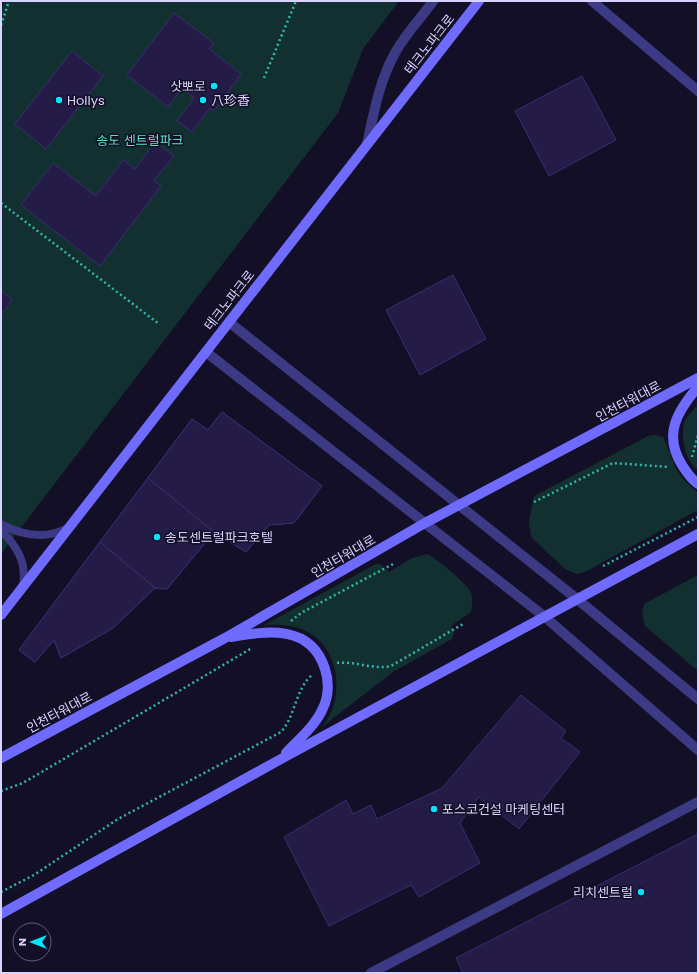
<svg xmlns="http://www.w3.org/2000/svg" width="699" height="974" font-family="Poppins,'Noto Sans KR',sans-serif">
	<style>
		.green { fill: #12302f }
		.building { fill: #241b47; stroke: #3b2d73 }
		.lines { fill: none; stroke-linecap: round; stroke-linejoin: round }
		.path { stroke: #2fb8b0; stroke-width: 2.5; stroke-dasharray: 2 3; stroke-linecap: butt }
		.lane { stroke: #3d3a85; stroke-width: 8 }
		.street { stroke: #3d3a85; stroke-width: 10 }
		.secondary { stroke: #6f6bff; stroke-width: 10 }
		.poi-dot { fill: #00e5ff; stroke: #130f26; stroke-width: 1.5 }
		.labels { text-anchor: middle; stroke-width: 3; stroke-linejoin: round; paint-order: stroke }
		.street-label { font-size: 13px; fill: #d9d4ff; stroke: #130f26 }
		.poi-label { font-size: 13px; fill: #d9d4ff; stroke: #130f26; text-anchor: start }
		.park-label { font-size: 13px; fill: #5fe0c0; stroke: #130f26 }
	</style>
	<rect width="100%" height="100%" fill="#130f26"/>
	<g class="green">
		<path d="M4,1H399L363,49L338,113L1,554V12Z"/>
		<path d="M698,405V470C686,463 680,436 684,423C686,417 694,409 698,405Z"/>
		<path d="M655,435L663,437C675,463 673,474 698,492V510L585,572L576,574L565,569L531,537L529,522L534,496L648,436Z"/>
		<path d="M427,554C436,558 468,584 471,593C473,599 472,606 471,612L451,626L454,633L452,639L393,672L322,727C343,702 342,657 314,636C300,625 281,624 264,625L376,564H380L389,572L412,558Z"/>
		<path d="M698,575V671L645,626L642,613L644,604Z"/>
	</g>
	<g class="building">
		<path d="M174,13L214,43L209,49L241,74L214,111L210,108L192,132L177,121L194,98L182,88L168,107L127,75Z"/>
		<path d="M72,51L103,76L46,149L15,124Z"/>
		<path d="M582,76L616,140L549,176L515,111Z"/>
		<path d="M155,142L174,156L154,181L161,186L100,266L21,205L53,163L96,196L123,160L135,169Z"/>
		<path d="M453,275L486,339L420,375L386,310Z"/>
		<path d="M1,291L12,300L1,315Z"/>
		<path d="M222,412L322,486L294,523L269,525L246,552L214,532L167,589L155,588L113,628L61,658L54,640L35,662L19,650L192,419L208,430Z"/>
		<path d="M222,412L322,486L294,523L269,525L246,552L214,532L148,478L192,419L208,430Z"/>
		<path d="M148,478L214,532L167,589L155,588L100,542Z"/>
		<path d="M100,542L155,588L113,628L61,658L54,640L35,662L19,650Z"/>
		<path d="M521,695L566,731L561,738L580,752L519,829L479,797L460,823L480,863L419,897L411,885L329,926L284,837L346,800L353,814L371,805L377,819L442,788Z"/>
		<path d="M698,834V973H463L456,958Z"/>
	</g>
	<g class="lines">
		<g class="path">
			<path d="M1,25L9,1"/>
			<path d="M264,78L296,1"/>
			<path d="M1,203L159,324"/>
			<path d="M692,457L698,435"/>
			<path d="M534,502L613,463L669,467"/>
			<path d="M603,566L698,517"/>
			<path d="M291,621L301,613L395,563"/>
			<path d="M337,663C355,661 374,670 391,666L463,624"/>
			<path d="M1,791L23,783L252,648"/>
			<path d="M1,892L34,875L118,819L281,732C296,715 295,689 313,674"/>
		</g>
		<g class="lane">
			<path d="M1,524C23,536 45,540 68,528"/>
			<path d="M1,530C17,547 27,562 23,586"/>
		</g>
		<g class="street">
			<path d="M592,1L698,91"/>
			<path d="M367,144C374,112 379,82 395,53C405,35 421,18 433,1"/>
			<path d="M229,322L577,599L698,699"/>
			<path d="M206,352L545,617L698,750"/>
			<path d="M371,973L698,802"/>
		</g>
		<g class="secondary">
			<path d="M698,387C677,411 663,435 682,465C687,473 691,479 698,484"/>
			<path d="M1,615L479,1"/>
			<path d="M231,637C267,631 311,624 325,669C329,681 329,696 323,708C316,725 299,739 286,753"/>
			<path d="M1,758L225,638L425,523L698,378"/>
			<path d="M1,914L281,759L698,534"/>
		</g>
	</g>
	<g class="poi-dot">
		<circle cx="214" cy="86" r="4"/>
		<circle cx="59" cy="100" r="4"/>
		<circle cx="203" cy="100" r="4"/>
		<circle cx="157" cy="537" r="4"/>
		<circle cx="434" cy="809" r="4"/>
		<circle cx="641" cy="892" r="4"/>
	</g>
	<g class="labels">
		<g class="street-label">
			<text transform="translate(429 44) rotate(-52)" y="5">테크노파크로</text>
			<text transform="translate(229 300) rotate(-52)" y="5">테크노파크로</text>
			<text transform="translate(628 401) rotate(-28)" y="5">인천타워대로</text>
			<text transform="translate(343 556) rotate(-30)" y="5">인천타워대로</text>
			<text transform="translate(59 712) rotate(-28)" y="5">인천타워대로</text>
		</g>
		<g class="poi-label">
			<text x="206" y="91" text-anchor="end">삿뽀로</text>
			<text x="67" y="105">Hollys</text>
			<text x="211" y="105">八珍香</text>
			<text x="165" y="542">송도센트럴파크호텔</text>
			<text x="442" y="814">포스코건설 마케팅센터</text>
			<text x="633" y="897" text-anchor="end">리치센트럴</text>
		</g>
		<g class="park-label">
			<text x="140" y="145">송도 센트럴파크</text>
		</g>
	</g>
	<rect width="699" height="974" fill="none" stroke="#d9d4ff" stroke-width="4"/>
	<g transform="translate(32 942) rotate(270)"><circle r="19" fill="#130f26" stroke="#625e7d"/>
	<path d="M0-3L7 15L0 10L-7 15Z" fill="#00e5ff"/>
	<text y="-6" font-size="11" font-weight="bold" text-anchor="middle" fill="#d9d4ff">N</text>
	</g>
</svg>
